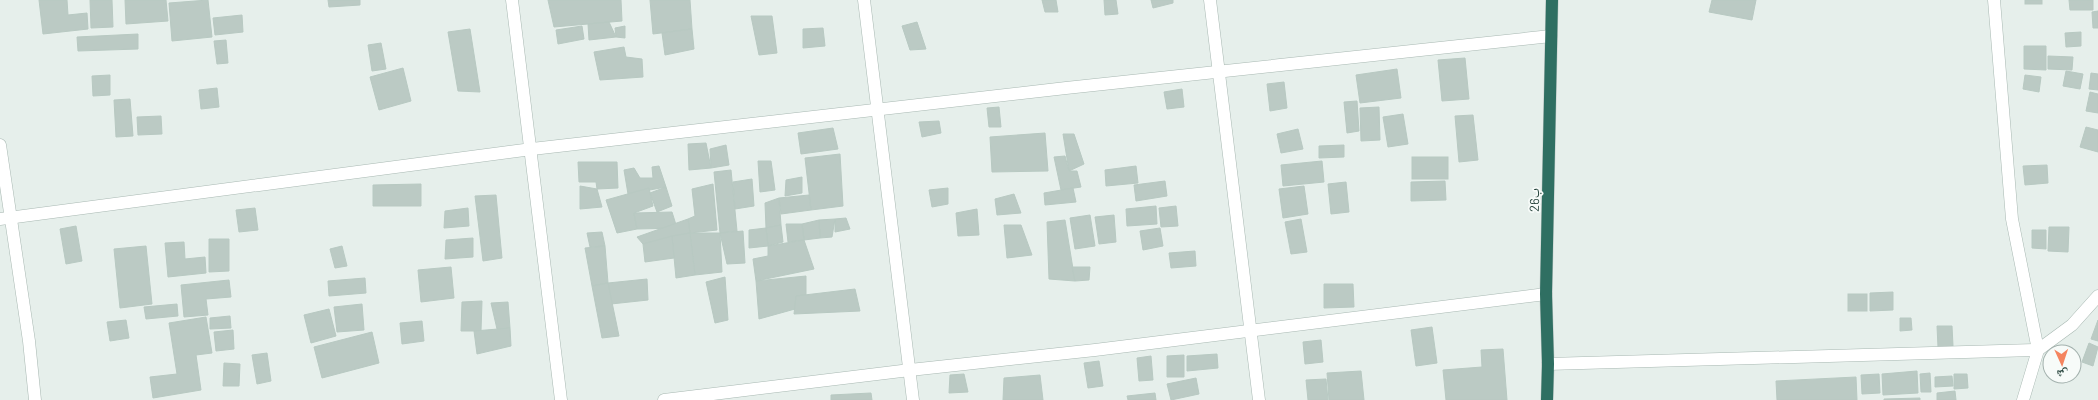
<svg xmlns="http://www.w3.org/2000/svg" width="2098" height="400" font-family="Barlow,'Noto Naskh Arabic',sans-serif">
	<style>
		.building { fill: #bbcac4; stroke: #b8c9c2 }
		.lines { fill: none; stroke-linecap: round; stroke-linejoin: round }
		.minor-casing { stroke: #a8b8b2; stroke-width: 13 }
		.highway-casing { stroke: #c2cac8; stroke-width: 13 }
		.minor { stroke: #fff; stroke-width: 12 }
		.highway { stroke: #2f6f62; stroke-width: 12 }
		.labels { text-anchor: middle; stroke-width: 3.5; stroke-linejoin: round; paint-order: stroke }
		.street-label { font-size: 13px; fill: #24423a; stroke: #f7fbf9 }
	</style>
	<rect width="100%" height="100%" fill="#e6efeb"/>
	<g class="building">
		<path d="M39,0H67L68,15L87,13L88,29L43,34Z"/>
		<path d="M90,0H112L113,27L91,28Z"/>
		<path d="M125,0H166L168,21L126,24Z"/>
		<path d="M208,0L212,37L172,41L169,3Z"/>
		<path d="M328,0H360V5L329,7Z"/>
		<path d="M548,0H621L622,21L554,27Z"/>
		<path d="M650,0H690L692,29L653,34Z"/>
		<path d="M1042,0H1056L1058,12H1045Z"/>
		<path d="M1104,0H1116L1118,14L1105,15Z"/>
		<path d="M1151,0H1173V3L1153,8Z"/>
		<path d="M1712,0H1756L1752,20L1709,12Z"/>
		<rect x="2025" y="0" width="17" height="4"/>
		<path d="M2069,0H2093V10H2070Z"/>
		<path d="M2098,11V28H2093L2092,12Z"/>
		<path d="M242,15L243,32L215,35L213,18Z"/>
		<path d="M751,16H772L777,53L759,55Z"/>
		<path d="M609,22L616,37L589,40L588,24Z"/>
		<path d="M917,22L926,49L910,50L902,26Z"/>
		<path d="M582,26L584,39L558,44L556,30Z"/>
		<path d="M625,26V38L616,37L615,28Z"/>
		<path d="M823,28L825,46L803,48V29Z"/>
		<path d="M470,29L480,92L458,91L448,32Z"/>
		<path d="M692,29L694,49L665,55L662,33Z"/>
		<path d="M2081,32V46L2066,47L2065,33Z"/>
		<path d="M138,34V49L78,51L77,37Z"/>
		<path d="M226,40L228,63L217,64L214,41Z"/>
		<path d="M381,43L386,69L372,71L368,45Z"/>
		<path d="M2024,46H2046V70L2024,69Z"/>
		<path d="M624,47L626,57L642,59L643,77L600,80L594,52Z"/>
		<path d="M2048,56L2073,57L2072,70L2048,69Z"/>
		<path d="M1465,58L1469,99L1442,101L1438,60Z"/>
		<path d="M403,68L411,101L379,110L370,77Z"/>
		<path d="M1397,69L1401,98L1360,103L1356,75Z"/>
		<path d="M2066,71L2083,74L2080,89L2063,86Z"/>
		<path d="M2091,73L2098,74V90L2089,89Z"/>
		<path d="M110,75V95L93,96L92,76Z"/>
		<path d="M2025,75L2041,77L2039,92L2023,89Z"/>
		<path d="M1284,82L1287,108L1270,111L1267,84Z"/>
		<path d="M217,88L219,107L201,109L199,90Z"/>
		<path d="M1182,89L1184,107L1167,109L1164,92Z"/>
		<path d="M2090,92L2098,94V113L2086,111Z"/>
		<path d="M130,99L133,136L116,137L114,100Z"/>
		<path d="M1357,101L1359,131L1347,133L1344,102Z"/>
		<path d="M999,107L1001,127H989L987,108Z"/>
		<path d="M1379,107L1380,140L1361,141L1360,108Z"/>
		<path d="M1403,114L1408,144L1388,147L1383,117Z"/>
		<path d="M1473,115L1478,160L1459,162L1455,116Z"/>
		<path d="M161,116L162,134L138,135L137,117Z"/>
		<path d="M939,121L941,133L922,137L919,122Z"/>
		<path d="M2086,127L2098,130V152L2080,147Z"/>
		<path d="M833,128L838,149L801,154L798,133Z"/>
		<path d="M1298,129L1303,149L1281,153L1277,134Z"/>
		<path d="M1045,133L1048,171L992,172L990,137Z"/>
		<path d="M1063,134H1074L1084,164L1069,171Z"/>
		<path d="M706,143L711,168L689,170L688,144Z"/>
		<path d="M726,145L729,165L711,168L710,149Z"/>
		<path d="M1344,145V157L1319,158V146Z"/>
		<path d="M840,154L843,206L811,210L805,158Z"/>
		<path d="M1065,156L1069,171H1077L1081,187L1061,190L1054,157Z"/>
		<rect x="1412" y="157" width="36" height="22"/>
		<path d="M758,161H771L775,190L760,192Z"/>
		<path d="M1322,161L1324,182L1283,186L1281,165Z"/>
		<path d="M578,162H617L618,188L597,189L596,182H579Z"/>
		<path d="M2047,165L2048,183L2025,185L2023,166Z"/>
		<path d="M659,166L666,187L628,194L624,170L634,168L640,178H653L652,167Z"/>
		<path d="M1136,166L1138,183L1106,186L1105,170Z"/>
		<path d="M731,170L737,231L720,233L714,172Z"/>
		<path d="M802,177V193L785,196L786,180Z"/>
		<path d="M752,179L754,206L735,209L733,182Z"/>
		<path d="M1165,181L1167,196L1136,201L1134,185Z"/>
		<path d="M1445,181L1446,200L1411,201V182Z"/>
		<path d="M1346,182L1349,212L1331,214L1328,184Z"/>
		<path d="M421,184V206H373V185Z"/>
		<path d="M713,184L717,230L690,233L688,219L695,216L692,189Z"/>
		<path d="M580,186L597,189L602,207L580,209Z"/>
		<path d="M1304,186L1308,214L1283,218L1279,189Z"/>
		<path d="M666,187L672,206L657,212L650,193Z"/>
		<path d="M649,188L653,206L634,213L637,229L617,233L606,200Z"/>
		<path d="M948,188V204L932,207L929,190Z"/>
		<path d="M1073,188L1076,202L1045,205L1044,193Z"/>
		<path d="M1014,194L1021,213L997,215L995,199Z"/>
		<path d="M496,195L502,258L483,261L475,196Z"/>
		<path d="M809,195L811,210L781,214L779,198Z"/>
		<path d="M779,198L781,225L766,228L765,203Z"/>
		<path d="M1156,206L1157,224L1127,226L1126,209Z"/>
		<path d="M1176,206L1178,226L1161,227L1159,208Z"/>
		<path d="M255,208L258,230L239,232L236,210Z"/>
		<path d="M468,208L469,226L444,228L445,211Z"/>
		<path d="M977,209L979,235L958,236L956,213Z"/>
		<path d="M672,212L677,228L637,229L634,213Z"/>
		<path d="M1090,215L1095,246L1075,249L1070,218Z"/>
		<path d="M1114,215L1116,242L1099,244L1095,217Z"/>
		<path d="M846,218L850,229L835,232V219Z"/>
		<path d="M688,219L690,233L643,244L637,237Z"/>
		<path d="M835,219L832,237L820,238L819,220Z"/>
		<path d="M1301,219L1307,252L1291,254L1285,222Z"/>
		<path d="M819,220L820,238L804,240L802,224Z"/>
		<path d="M1065,220L1075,281L1049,279L1047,222Z"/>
		<path d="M786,224H802L804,240L788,242Z"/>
		<path d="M781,225L783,242L768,246L766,228Z"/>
		<path d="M1004,225H1021L1032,255L1007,258Z"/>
		<path d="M76,226L82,261L66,264L60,229Z"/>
		<path d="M2049,227H2069L2068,252L2048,251Z"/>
		<path d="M766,228L768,246L749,248V230Z"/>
		<path d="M1160,228L1163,246L1143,250L1140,231Z"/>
		<path d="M2032,230H2046V249L2032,248Z"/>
		<path d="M743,231L745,263L727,264L720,233Z"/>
		<path d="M602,232L605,246L590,247L587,233Z"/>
		<path d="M690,233H720L722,272L695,275Z"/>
		<path d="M690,233L695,275L676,278L672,236Z"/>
		<path d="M672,236L674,258L645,262L643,244Z"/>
		<path d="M473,238V257L445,259L446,240Z"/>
		<path d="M209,239H229V271L209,272Z"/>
		<path d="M804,240L814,269L756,281L753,259L768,256V246Z"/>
		<path d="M184,242L185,259L205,257L206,273L168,277L165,243Z"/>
		<path d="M146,246L152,304L120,308L114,249Z"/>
		<path d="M342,246L347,266L335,268L330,249Z"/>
		<path d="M605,246L608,283L592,286L585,248Z"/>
		<path d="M1195,251L1196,266L1171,268L1169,253Z"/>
		<path d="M451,267L454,298L421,302L418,270Z"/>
		<path d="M1072,267H1090L1089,280L1075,281Z"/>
		<path d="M806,276V295L796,296L795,309L759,319L756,281Z"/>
		<path d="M725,277L728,320L715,323L706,282Z"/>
		<path d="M365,278L366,293L329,296L328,281Z"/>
		<path d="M647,279L648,300L611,304L608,283Z"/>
		<path d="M229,280L231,297L206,299L208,315L184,317L181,285Z"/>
		<path d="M608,283L619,336L602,338L592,286Z"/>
		<path d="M1324,284H1353L1354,307L1324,308Z"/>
		<path d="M855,289L860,311L794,314L796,296Z"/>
		<path d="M1893,292V310L1870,311V293Z"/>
		<rect x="1848" y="294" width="19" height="17"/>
		<path d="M482,301L481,331H461L462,302Z"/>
		<path d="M508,302L510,328L497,329L491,303Z"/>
		<path d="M177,304L178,316L146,319L144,307Z"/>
		<path d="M362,304L364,330L337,332L334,307Z"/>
		<path d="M329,309L336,336L311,343L304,315Z"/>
		<path d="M230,316L231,328L210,329V318Z"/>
		<path d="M206,317L212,353L196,355L201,390L153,398L150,377L177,374L169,323Z"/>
		<path d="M1900,318H1911L1912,330L1900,331Z"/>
		<path d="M126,320L129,338L110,341L107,322Z"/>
		<path d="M2098,320V341L2091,339Z"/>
		<path d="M422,321L424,341L402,344L400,323Z"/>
		<path d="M1937,326H1952L1953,346L1938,347Z"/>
		<path d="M1432,327L1437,363L1416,366L1411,330Z"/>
		<path d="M510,328L511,346L477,354L474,331Z"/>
		<path d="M233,330L234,349L216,351L214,332Z"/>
		<path d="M372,332L379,363L322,378L314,347Z"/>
		<path d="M1321,340L1323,362L1305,364L1303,342Z"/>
		<path d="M2089,343L2098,347L2093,366L2082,362Z"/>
		<path d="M1503,349L1507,400H1446L1443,370L1482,367L1481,350Z"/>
		<path d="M267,353L271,381L257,384L252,355Z"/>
		<path d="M1217,354L1218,368L1187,371V356Z"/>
		<path d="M1184,355V377H1167V356Z"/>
		<path d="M1151,356L1153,380L1139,381L1137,358Z"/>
		<path d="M1099,361L1103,386L1088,388L1084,363Z"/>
		<path d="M224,363L240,364L239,386H223Z"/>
		<path d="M1361,371L1364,400H1329L1327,373Z"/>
		<path d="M1917,371L1918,393L1883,395L1882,374Z"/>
		<path d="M1930,373L1931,392H1921L1920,374Z"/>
		<path d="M964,374L968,392L949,393L950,375Z"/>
		<path d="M1879,374L1880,393L1862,394L1861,375Z"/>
		<path d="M1954,374H1967L1968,388L1954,389Z"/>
		<path d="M1040,375L1043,400H1003L1004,378Z"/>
		<path d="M1952,376L1953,386L1935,387V377Z"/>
		<path d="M1856,377L1857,400H1777L1776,381Z"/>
		<path d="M1196,378L1199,394L1171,400L1167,384Z"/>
		<path d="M1326,379L1328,400H1308L1306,380Z"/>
		<path d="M1955,391L1956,400H1937V393Z"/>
		<path d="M871,393L872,400H831V395Z"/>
		<path d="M1155,393L1156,400H1128L1127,396Z"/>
		<path d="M1920,398V400H1884V399Z"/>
	</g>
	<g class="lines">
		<g class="minor-casing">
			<g id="minor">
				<path d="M512,0L561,400"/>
				<path d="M864,0L913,400"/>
				<path d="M1210,0L1259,400"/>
				<path d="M1994,0L2012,219L2038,350L2023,400"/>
				<path d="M0,145L29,341L35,400"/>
				<path d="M0,219L532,149L1066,88L1551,36"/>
				<path d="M1548,364L2038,350L2072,325L2098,296"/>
				<path d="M664,400L910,370L1095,350L1546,294"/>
			</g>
		</g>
		<g class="highway-casing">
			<path id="highway" d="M1547,400L1548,364L1546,294L1552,0"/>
		</g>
		<use href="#minor" class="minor"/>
		<use href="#highway" class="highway"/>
	</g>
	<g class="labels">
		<g class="street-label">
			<text transform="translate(1534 200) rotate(-89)" y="5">26ب</text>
		</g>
	</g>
	<g transform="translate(2062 364) rotate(177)"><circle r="19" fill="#f7fbf9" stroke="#a3b1ad"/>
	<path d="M0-3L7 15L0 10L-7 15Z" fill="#f4845f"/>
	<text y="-6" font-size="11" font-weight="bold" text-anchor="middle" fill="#24423a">ش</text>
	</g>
</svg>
